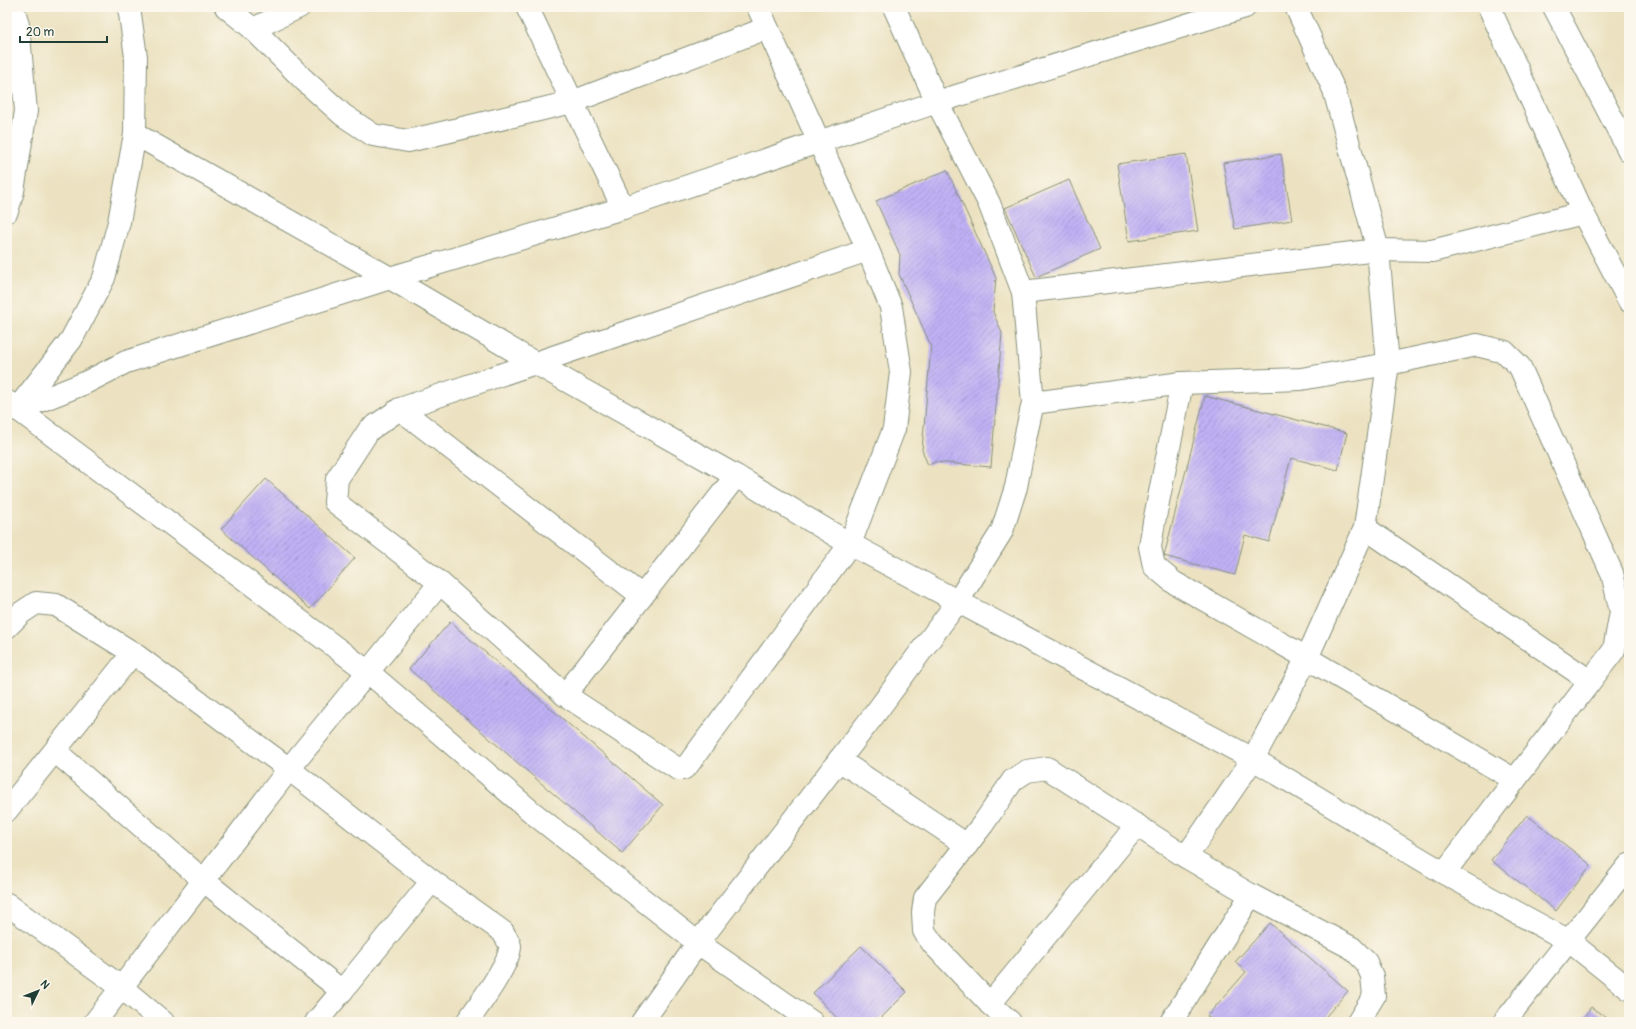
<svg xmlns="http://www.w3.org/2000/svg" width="1636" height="1029" font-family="Pangolin,sans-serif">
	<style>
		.building { fill: url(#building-hatch) }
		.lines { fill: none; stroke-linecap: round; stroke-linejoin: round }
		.street-casing { stroke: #86907a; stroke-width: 24 }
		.street { stroke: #fff; stroke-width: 22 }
	</style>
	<defs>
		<pattern id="building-hatch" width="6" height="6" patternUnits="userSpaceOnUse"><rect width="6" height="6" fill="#c0b1f5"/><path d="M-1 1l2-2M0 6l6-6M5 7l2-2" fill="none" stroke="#9b91c7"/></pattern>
	</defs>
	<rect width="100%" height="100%" fill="#fbf7ec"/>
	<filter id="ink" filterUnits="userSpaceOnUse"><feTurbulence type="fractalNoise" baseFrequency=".025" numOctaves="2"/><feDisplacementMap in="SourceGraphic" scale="8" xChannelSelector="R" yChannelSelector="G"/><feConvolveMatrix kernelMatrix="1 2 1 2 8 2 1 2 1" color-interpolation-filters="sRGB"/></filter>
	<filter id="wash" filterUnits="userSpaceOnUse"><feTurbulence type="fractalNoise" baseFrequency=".012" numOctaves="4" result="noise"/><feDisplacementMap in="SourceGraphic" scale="16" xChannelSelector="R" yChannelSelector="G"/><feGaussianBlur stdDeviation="0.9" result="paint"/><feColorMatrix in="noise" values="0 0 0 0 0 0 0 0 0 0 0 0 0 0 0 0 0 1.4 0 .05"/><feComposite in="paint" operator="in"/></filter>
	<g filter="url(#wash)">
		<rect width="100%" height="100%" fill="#ece2c1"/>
		<g id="blocks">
			<g class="building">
				<path d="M1186,154L1198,231L1129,241L1117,164Z"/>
				<path d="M1281,154L1292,220L1235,229L1223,163Z"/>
				<path d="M947,170L996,278L993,312L1002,333L991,467L935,462L928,465L922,450L931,346L899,274L900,255L876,201Z"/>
				<path d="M1069,180L1100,249L1036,277L1005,208Z"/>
				<path d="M1205,396L1347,433L1338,470L1291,458L1269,542L1245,535L1235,575L1164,556Z"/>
				<path d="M266,479L355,558L310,609L221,529Z"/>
				<path d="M450,622L663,805L622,853L409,669Z"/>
				<path d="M1527,815L1591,865L1556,911L1491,860Z"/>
				<path d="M1270,923L1348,991L1321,1022H1215L1207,1016L1246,972L1235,962Z"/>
				<path d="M861,946L907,992L877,1022H841L813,993Z"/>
				<path d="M1591,1007L1612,1022H1580Z"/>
			</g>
		</g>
	</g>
	<g filter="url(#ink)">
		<use href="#blocks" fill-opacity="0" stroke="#86907a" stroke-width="1"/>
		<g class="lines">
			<g class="street-casing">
				<g id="street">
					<path d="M226,7L253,29L303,79L343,115L373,135L408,141L572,102L767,28"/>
					<path d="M527,7L623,208"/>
					<path d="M758,7L868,250L891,307L901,372L894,429L850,544L687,766L683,769H678L565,695L440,583L335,502L337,479L369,430L400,409L868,250"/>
					<path d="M1489,7L1583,213L1629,301"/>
					<path d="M1554,7L1629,151"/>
					<path d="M253,29L299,7"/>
					<path d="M135,134L390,278L535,363L736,476L850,544L1253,759L1444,873L1569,941L1629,989"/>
					<path d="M7,211L13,191L26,111L18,25L13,7"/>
					<path d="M1023,292L1378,250L1432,251L1583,213"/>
					<path d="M1182,383L1154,522L1150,547L1154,566L1173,582L1307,658L1515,780"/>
					<path d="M8,402L367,671L533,813L698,943L812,1022"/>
					<path d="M1033,403L1182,383L1301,379L1388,364L1477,345L1505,352L1520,367L1612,573L1621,612L1614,650L1444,873"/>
					<path d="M17,409L71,340L104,278L119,222L135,134L136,57L129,7"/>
					<path d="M400,409L642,596"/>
					<path d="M17,410L85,383L126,362L390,278L623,208L937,102L1245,7"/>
					<path d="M1365,528L1590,681"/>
					<path d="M7,627L21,613L36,603L56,605L133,653L289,769L432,881L503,932C505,937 509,941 510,946C511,962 477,1008 467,1022"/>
					<path d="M565,695L736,476"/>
					<path d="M55,751L203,880L342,991L316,1022"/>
					<path d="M839,760L967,845"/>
					<path d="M7,810L133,653"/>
					<path d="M1186,857L1253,759L1307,658L1365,528L1388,364L1378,250L1334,90L1296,7"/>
					<path d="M7,904L121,987L163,1022"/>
					<path d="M342,991L432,881"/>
					<path d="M990,1004L1137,825"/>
					<path d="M95,1022L289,769L440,583"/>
					<path d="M642,1022L698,943L877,711L958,601L1002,531L1016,487L1026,434L1033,403L1023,292L989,203L937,102L894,7"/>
					<path d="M1010,1022L990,1004L933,944L924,931L923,912L925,898L983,824L1013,780L1027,771L1047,768L1186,857L1251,895L1352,948L1366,962L1372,976L1374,996L1358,1022"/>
					<path d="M1171,1022L1251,895"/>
					<path d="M1504,1022L1629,865"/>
				</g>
			</g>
			<use href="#street" class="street"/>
		</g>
	</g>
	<rect width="1636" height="1029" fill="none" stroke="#fbf7ec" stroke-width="24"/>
	<g transform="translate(38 991) rotate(47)" stroke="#fbf7ec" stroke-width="3" paint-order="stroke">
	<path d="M0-3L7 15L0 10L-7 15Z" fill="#1f3d34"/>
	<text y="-6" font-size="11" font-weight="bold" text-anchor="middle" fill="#1f3d34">N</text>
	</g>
	<path d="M20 36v6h87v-6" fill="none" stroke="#1f3d34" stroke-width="2"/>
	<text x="26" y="36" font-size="12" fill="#1f3d34" stroke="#fbf7ec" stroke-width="3" paint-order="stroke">20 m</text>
</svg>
